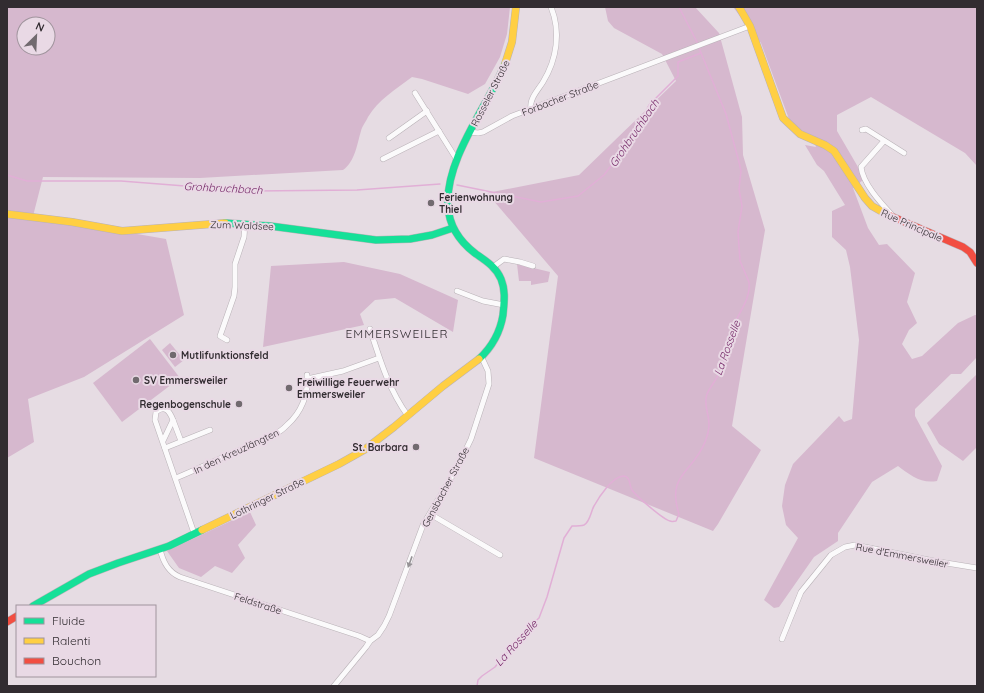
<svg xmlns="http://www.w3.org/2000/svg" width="984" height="693" font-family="Quicksand,sans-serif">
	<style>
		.green { fill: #d6b8ce; fill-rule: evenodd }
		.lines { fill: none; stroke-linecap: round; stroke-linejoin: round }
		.stream { stroke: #e1afd6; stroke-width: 1.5 }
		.street-casing { stroke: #b9b2b7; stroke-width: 6 }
		.fast-casing { stroke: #b9b2b7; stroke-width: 8 }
		.slow-casing { stroke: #b9b2b7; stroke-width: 8 }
		.jam-casing { stroke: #b9b2b7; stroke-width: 8 }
		.street { stroke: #fbfafb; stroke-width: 5 }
		.fast { stroke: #16e098; stroke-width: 7 }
		.slow { stroke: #ffcf43; stroke-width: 7 }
		.jam { stroke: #f24e42; stroke-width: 7 }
		.oneway { fill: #969396 }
		.poi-dot { fill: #716a6f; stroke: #e9d9e5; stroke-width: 1.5 }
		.labels { text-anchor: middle; stroke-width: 4; stroke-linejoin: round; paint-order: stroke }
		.street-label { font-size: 10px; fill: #322c31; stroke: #e9d9e5 }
		.poi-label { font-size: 10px; font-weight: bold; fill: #322c31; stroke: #e9d9e5; text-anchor: start }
		.water-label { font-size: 11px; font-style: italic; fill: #752868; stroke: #e9d9e5 }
		.quarter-label { font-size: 12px; letter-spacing: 1px; fill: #322c31; stroke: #e9d9e5 }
	</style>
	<rect width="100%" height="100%" fill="#e6dce3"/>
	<g class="green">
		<path d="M7,7H510L507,34L500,57L485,84L468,94L422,79L412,77C396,89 378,100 368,117C366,122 362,126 361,131C357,144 355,162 343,170L200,178L43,177L33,216L166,239L184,315L84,377L28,399L34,442L7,458ZM24,24H48V48H24Z"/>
		<path d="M605,7H695L719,33L742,117L743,155L765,230L732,426L761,450L718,524L713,531L534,458L558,276L487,193L579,175L676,81L662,54L614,28L608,21Z"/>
		<path d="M733,7H977V166L965,153L871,97L837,115V131L858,167L863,180L853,188L868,228L879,245L887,244L915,273L907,302L917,323L909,330L902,344L912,359L922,356L958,323L975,315H977V357L961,374H951L915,409V416L942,466L937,481C921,484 910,475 898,466L872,482L838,533V541L814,557L779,607L774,608L764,600L798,538L786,525L782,506L785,485L793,464L839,416L844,422L852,419L859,340L850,267L846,250L832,237V211L845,205L824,171L817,165L805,145L816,147L812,136L799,130L789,119L761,43Z"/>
		<path d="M344,262L400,274L458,300L453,332L395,298L375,300L360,314L364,325L263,347L271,266Z"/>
		<path d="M517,264L550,272L548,282L531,285V281H519Z"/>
		<path d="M150,339L180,378L122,422L93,383Z"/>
		<path d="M170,343L184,360L175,367L162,350Z"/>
		<path d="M977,374V447L963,461L939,444L927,423Z"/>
		<path d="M250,512L256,525L238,545L245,558L232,573L215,566L201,577L179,568L167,551Z"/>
	</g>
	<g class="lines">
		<g class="stream">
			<path d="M679,7L698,44"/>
			<path d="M7,175L27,181H121L249,191L357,190L440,184"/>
			<path d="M457,185L541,202L578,196L604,175L632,138L649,105L678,76V62L701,53"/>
			<path d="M477,686L478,680L482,676L495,667L528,628L539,618L547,597L564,538L572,526C576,526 581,526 584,525C590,522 591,511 594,506C599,497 612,477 623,476C631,476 629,486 632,490C636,496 664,520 670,521C672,522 674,521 676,521L679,514C666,474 693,473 705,442C707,437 709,430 709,424C709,414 703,404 707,394C711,385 718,378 722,368C727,355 728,340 733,327C739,312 751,299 749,282L740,261L738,232L742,206L739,189L741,171L739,162L726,114L699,48"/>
		</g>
		<g class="street-casing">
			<g id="street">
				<path d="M415,93L457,160"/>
				<path d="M531,109C529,99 538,90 543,82C557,59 561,32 551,7"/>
				<path d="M862,130L866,129L904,153"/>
				<path d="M470,132L478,133L483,132L512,116L750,26"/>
				<path d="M389,138L427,111"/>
				<path d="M884,141L861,167C863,184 881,203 892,215"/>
				<path d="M383,159L439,131"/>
				<path d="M493,267L504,259L520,262L533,266"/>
				<path d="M457,291L483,301L504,305"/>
				<path d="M370,329C380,360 389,390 408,416"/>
				<path d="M227,340L220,336L234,296L235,287V264L244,237L245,224"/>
				<path d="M307,379L343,371L379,358"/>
				<path d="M173,420L181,441"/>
				<path d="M163,441L173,420C170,412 165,404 156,412L155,420L194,533"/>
				<path d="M165,448L210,430"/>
				<path d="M176,478C200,468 223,457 247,447C260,441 277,436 287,425C301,413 309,394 307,375"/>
				<path d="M430,514L500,555"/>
				<path d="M160,549C163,562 168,572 180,577L359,636L370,641"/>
				<path d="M782,639L801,592L831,555L845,547L855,545L934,561L977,568"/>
				<path d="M334,686L366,647L370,641L378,635L384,626L389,616L423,525L457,468L471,439L489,384L488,371L482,358"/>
			</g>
		</g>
		<g class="fast-casing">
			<g id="fast">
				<path d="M225,223L270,226L376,240L410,239L432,235L453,228"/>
				<path d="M479,359C492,347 500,333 503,315C504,303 506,291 501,279C496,267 486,261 476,254C460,242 449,226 448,206C445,159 487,107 505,64"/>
				<path d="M33,606L89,574L118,563L169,546L202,530"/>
			</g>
		</g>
		<g class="slow-casing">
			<g id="slow">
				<path d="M739,7L750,26L783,118L800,134L825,145L834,151L865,198L872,206L886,214"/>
				<path d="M505,64L512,42L516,7"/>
				<path d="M7,214L72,222L122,231L225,223"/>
				<path d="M202,530L339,464L364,450L394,427L443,386L479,359"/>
			</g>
		</g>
		<g class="jam-casing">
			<g id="jam">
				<path d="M886,214L963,247L970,252L977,263"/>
				<path d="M7,622L17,616"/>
			</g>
		</g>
		<use href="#street" class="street"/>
		<use href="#fast" class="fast"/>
		<use href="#slow" class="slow"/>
		<use href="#jam" class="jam"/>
	</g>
	<defs><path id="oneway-solid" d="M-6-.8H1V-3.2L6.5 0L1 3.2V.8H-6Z"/></defs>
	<use class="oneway" href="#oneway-solid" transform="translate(410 562) rotate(110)"/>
	<g class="poi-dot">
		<circle cx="431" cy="203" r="4"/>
		<circle cx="173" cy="355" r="4"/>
		<circle cx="136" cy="380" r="4"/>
		<circle cx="289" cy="388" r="4"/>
		<circle cx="239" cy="404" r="4"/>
		<circle cx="416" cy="447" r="4"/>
	</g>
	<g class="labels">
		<g class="street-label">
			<text transform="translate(490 93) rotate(-63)" y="4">Rosseler Straße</text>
			<text transform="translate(560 98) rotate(-21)" y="4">Forbacher Straße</text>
			<text transform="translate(242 225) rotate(2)" y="4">Zum Waldsee</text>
			<text transform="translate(912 225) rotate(24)" y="4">Rue Principale</text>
			<text transform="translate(236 451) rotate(-25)" y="4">In den Kreuzlängten</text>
			<text transform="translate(445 487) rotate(-62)" y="4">Gensbacher Straße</text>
			<text transform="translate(267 498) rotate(-26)" y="4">Lothringer Straße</text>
			<text transform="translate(902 555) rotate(11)" y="4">Rue d'Emmersweiler</text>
			<text transform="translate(258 603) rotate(18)" y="4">Feldstraße</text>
		</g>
		<g class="poi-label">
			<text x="439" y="201">Ferienwohnung<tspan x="439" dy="12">Thiel</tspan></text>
			<text x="181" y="359">Mutlifunktionsfeld</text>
			<text x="144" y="384">SV Emmersweiler</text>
			<text x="297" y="386">Freiwillige Feuerwehr<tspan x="297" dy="12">Emmersweiler</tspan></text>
			<text x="231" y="408" text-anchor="end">Regenbogenschule</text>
			<text x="408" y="451" text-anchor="end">St. Barbara</text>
		</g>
		<g class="water-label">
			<text transform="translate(634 133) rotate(-56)" y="4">Grohbruchbach</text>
			<text transform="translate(223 188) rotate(3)" y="4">Grohbruchbach</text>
			<text transform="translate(727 348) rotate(-70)" y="4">La Rosselle</text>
			<text transform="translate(516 643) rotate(-48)" y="4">La Rosselle</text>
		</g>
		<g class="quarter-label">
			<text x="397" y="338">EMMERSWEILER</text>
		</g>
	</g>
	<rect width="984" height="693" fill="none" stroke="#322c31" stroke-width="16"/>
	<rect x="16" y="605" width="140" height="72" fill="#e9d9e5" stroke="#a0949d"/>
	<rect x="24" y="618" width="20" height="6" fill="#16e098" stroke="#a0949d"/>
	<text x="52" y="625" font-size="12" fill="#322c31">Fluide</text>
	<rect x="24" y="638" width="20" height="6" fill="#ffcf43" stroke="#a0949d"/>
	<text x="52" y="645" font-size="12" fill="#322c31">Ralenti</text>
	<rect x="24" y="658" width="20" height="6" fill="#f24e42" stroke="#a0949d"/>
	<text x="52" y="665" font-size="12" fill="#322c31">Bouchon</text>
	<g transform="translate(36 36) rotate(24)"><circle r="19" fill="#e9d9e5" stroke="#a0949d"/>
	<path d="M0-3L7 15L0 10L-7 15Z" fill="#716a6f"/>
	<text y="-6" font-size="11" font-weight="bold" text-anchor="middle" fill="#322c31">N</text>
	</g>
</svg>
